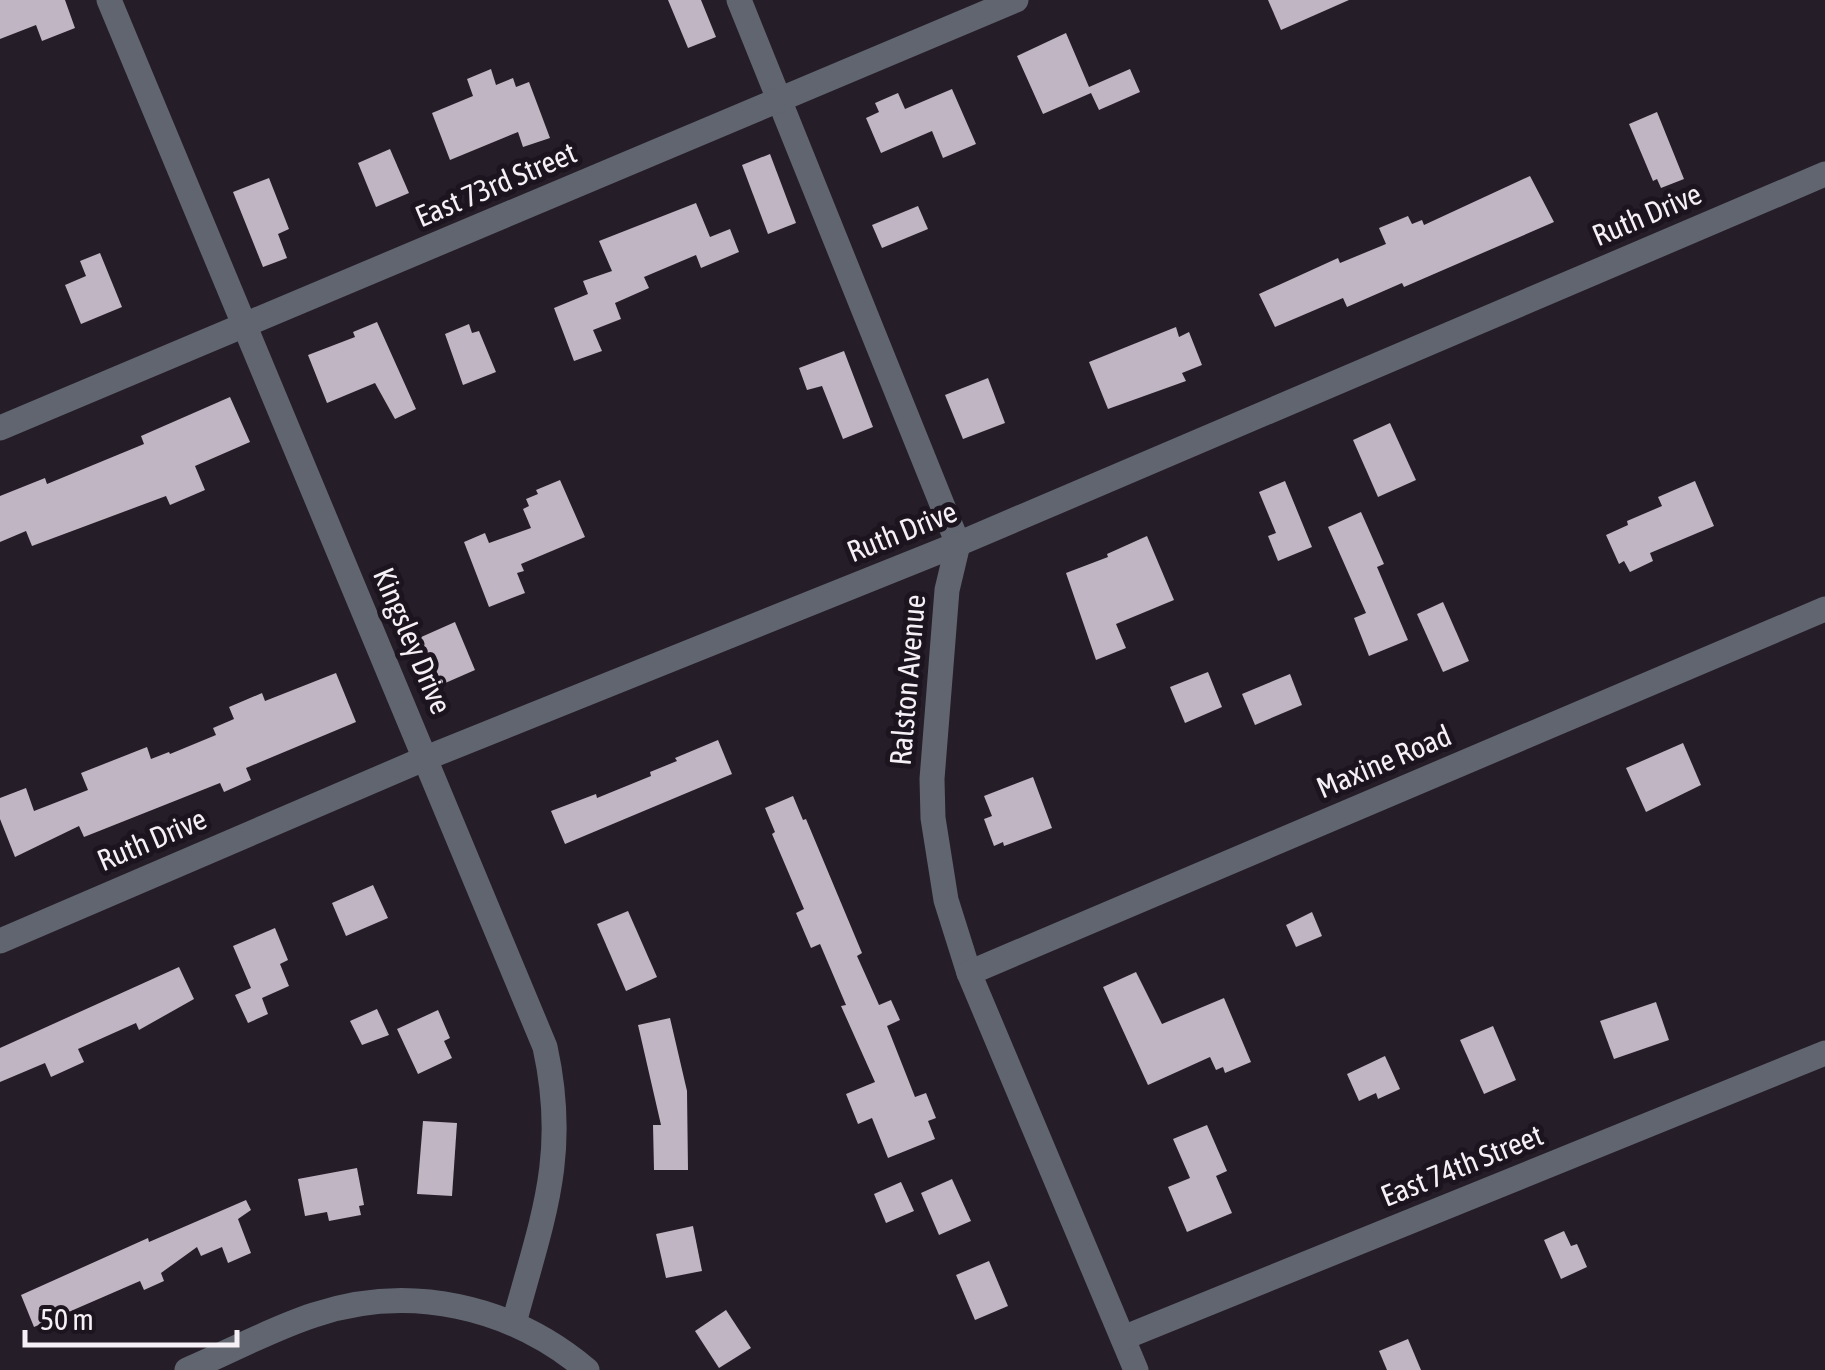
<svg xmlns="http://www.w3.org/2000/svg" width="1825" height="1370" font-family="'Asap Condensed',sans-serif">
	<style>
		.building { fill: #c0b5c3 }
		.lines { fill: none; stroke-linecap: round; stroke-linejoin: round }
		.minor { stroke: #606570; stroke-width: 25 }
		.labels { text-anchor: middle; stroke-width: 10; stroke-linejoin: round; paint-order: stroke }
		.street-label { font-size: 30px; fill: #f5eff6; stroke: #1c141e }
	</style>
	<rect width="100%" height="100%" fill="#251d27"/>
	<g class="building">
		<path d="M0,0H65L75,28L42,41L36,25L0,39Z"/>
		<path d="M668,0H701L716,37L688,48Z"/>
		<path d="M1268,0H1349L1281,30Z"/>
		<path d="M1066,33L1089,87L1130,69L1140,92L1099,110L1091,93L1043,114L1017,56Z"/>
		<path d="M491,69L496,85L513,78L516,87L529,82L550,138L523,147L518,132L450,160L432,113L473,96L467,79Z"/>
		<path d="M952,89L976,144L943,158L932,131L881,153L866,118L879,112L875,103L898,93L905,109Z"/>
		<path d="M1657,112L1684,179L1661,188L1657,179L1653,181L1629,124Z"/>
		<path d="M390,149L409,193L376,207L358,163Z"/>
		<path d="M770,154L796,223L768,234L742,165Z"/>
		<path d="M1530,176L1554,222L1404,287L1402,283L1347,307L1343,298L1275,327L1259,294L1338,258L1340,263L1386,244L1379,228L1408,216L1412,224L1422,220L1424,225Z"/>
		<path d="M269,178L289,229L278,234L287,258L263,267L233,192Z"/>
		<path d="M696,203L710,237L730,229L739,252L701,268L696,255L644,277L649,288L615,303L621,319L593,330L602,351L574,361L554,308L588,294L583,281L612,271L599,241Z"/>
		<path d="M918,206L928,229L882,248L872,225Z"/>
		<path d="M100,253L122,307L81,324L65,285L86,276L80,261Z"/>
		<path d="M377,322L416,409L395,419L375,383L327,403L308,355L355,337L353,332Z"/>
		<path d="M469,324L472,333L479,331L496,372L463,385L445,334Z"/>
		<path d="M1176,327L1179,337L1189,332L1202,365L1182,373L1186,381L1108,409L1089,362Z"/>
		<path d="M844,351L873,427L843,439L822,386L807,390L799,368Z"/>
		<path d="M988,378L1005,423L963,439L945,395Z"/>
		<path d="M230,397L250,442L195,466L205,490L170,505L166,496L32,546L26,531L0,542V496L45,478L47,484L144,444L141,436Z"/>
		<path d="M1390,423L1416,480L1378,497L1353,440Z"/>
		<path d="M560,480L585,537L521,564L524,571L517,573L525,593L489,607L464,542L485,533L489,543L531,528L523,509L529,506L526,499L538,494L536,490Z"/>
		<path d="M1285,481L1312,547L1278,561L1268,536L1276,533L1259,492Z"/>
		<path d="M1695,481L1714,526L1650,553L1653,561L1630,572L1624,561L1619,564L1606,535L1628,525L1627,521L1662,506L1658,497Z"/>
		<path d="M1361,512L1384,564L1377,567L1408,640L1369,656L1354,618L1366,613L1328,527Z"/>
		<path d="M1147,536L1174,600L1116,624L1126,648L1096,660L1066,573L1108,557L1107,554Z"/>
		<path d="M1443,602L1469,661L1443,672L1417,614Z"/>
		<path d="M455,622L475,670L443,684L419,638Z"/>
		<path d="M1208,672L1222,707L1185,723L1170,687Z"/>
		<path d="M336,673L356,722L246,768L251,780L224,792L220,783L84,837L79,826L15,857L0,819V798L26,788L34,811L88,790L81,773L147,747L151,759L169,752L170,754L216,735L213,728L234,719L229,707L262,693L265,701Z"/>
		<path d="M1290,674L1302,705L1255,725L1242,694Z"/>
		<path d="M718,740L732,774L565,844L551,811L596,794L597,798L651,776L650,772L677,761L675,758Z"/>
		<path d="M1683,743L1701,785L1646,812L1626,768Z"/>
		<path d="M1033,777L1052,828L1004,846L1003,842L994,846L984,819L992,816L984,796Z"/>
		<path d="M793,796L803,820L806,819L862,953L857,956L879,1005L891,1000L900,1020L887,1026L915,1097L926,1093L936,1118L928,1121L935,1139L888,1158L872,1118L858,1124L846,1094L875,1082L841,1006L846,1005L820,944L811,948L796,913L804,909L772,834L775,832L765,808Z"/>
		<path d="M373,885L388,918L346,936L332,903Z"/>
		<path d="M628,911L657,977L626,991L597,924Z"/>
		<path d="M1312,912L1322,936L1296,947L1286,925Z"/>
		<path d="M275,928L288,960L280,964L289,986L262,998L268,1014L248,1023L235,995L251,988L233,946Z"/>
		<path d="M179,967L194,999L139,1030L136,1023L78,1049L84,1062L51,1077L45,1063L0,1082V1048Z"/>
		<path d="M1136,972L1162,1024L1224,998L1251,1062L1225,1073L1223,1067L1216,1070L1210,1057L1148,1085L1103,987Z"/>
		<path d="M1656,1002L1669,1040L1614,1059L1600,1021Z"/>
		<path d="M377,1009L389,1035L362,1045L350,1021Z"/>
		<path d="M438,1010L450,1038L444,1041L452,1058L418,1074L397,1029Z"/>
		<path d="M670,1018L687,1091L688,1170H654L653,1125H661L638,1025Z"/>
		<path d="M1493,1026L1516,1080L1484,1094L1460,1040Z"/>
		<path d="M1385,1056L1400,1089L1378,1099L1376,1093L1359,1101L1347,1074Z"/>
		<path d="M423,1121L457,1123L452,1196L417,1194Z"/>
		<path d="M1207,1125L1227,1171L1216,1176L1232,1213L1187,1232L1168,1187L1190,1178L1173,1139Z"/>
		<path d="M357,1168L364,1205L359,1206L361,1215L329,1221L327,1212L305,1216L298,1179Z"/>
		<path d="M952,1179L971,1221L939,1235L921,1193Z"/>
		<path d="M901,1182L914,1211L886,1223L874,1194Z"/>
		<path d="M246,1200L251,1210L238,1219L251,1253L228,1263L222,1247L201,1256L197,1247L161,1273L164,1281L144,1290L140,1281L34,1327L21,1295L148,1238L149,1242Z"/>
		<path d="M693,1226L702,1271L666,1278L656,1234Z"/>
		<path d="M1564,1231L1571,1246L1577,1244L1587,1267L1561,1279L1544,1240Z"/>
		<path d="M989,1261L1008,1306L975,1320L956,1275Z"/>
		<path d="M726,1310L751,1348L719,1368L695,1331Z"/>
		<path d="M1408,1339L1421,1370H1387L1379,1351Z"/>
	</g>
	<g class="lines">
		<g class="minor">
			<path d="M109,0L545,1047C569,1156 542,1219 514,1323"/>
			<path d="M739,0L958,544L947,590L932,779L933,818L946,900L969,973L1136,1370"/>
			<path d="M0,428L1016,0"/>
			<path d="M0,941L426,758L958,544L1825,174"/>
			<path d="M969,973L1825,609"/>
			<path d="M1123,1338L1825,1053"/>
			<path d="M187,1370C229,1352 271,1329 314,1315C410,1283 511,1306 587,1370"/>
		</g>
	</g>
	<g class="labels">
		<g class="street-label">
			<text transform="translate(496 185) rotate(-23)" y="10">East 73rd Street</text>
			<text transform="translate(1647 215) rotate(-23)" y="10">Ruth Drive</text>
			<text transform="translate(902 532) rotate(-22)" y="10">Ruth Drive</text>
			<text transform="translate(412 641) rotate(67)" y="10">Kingsley Drive</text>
			<text transform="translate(908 680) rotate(-85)" y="10">Ralston Avenue</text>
			<text transform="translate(1384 762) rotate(-23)" y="10">Maxine Road</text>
			<text transform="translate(152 840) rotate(-23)" y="10">Ruth Drive</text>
			<text transform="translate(1462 1166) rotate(-22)" y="10">East 74th Street</text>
		</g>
	</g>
	<path d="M25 1330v15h212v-15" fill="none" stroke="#f5eff6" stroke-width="5"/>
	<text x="40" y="1330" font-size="30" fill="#f5eff6" stroke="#1c141e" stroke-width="8" paint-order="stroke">50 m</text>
</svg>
